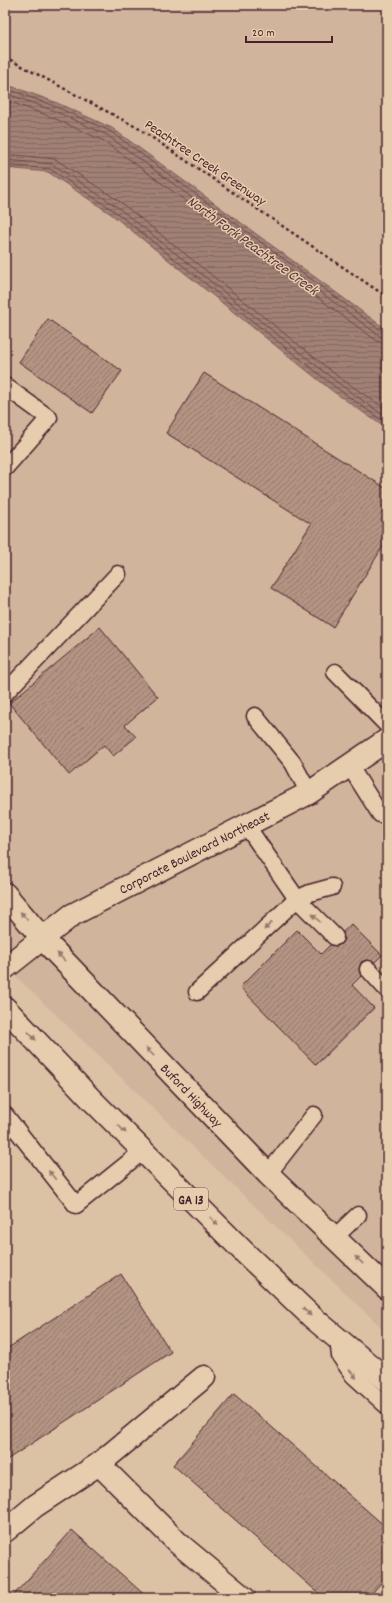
<svg xmlns="http://www.w3.org/2000/svg" width="392" height="1603" font-family="Dekko,sans-serif">
	<style>
		.built { fill: #d0b49b }
		.water { fill: url(#water-rules); stroke: #7e5a57 }
		.lines { fill: none; stroke-linecap: round; stroke-linejoin: round }
		.shore { stroke: #6d4649; stroke-width: 1 }
		.building { fill: url(#building-hatch); stroke: #4a1f2b }
		.service-casing { stroke: #4a1f2b; stroke-width: 19 }
		.minor-casing { stroke: #4a1f2b; stroke-width: 25 }
		.primary-casing { stroke: #4a1f2b; stroke-width: 25 }
		.path { stroke: #4a1f2b; stroke-width: 2.5; stroke-dasharray: 3 3; stroke-linecap: butt }
		.service { stroke: #e5cdad; stroke-width: 16 }
		.minor { stroke: #e5cdad; stroke-width: 22 }
		.primary { stroke: #e5cdad; stroke-width: 22 }
		.oneway { fill: #98766c }
		.labels { text-anchor: middle; stroke-width: 3; stroke-linejoin: round; paint-order: stroke }
		.shield { fill: #e5cdad; stroke: #785352; stroke-width: 1 }
		.shield-label { font-size: 13px; font-weight: bold; fill: #4a1f2b }
		.street-label { font-size: 14px; fill: #4a1f2b; stroke: #e5cdad }
		.water-label { font-size: 15px; font-style: italic; fill: #5b333a; stroke: #e5cdad }
	</style>
	<defs>
		<pattern id="water-rules" width="6" height="5" patternUnits="userSpaceOnUse"><rect width="6" height="5" fill="#a18175"/><path d="M0 2.5h6" fill="none" stroke="#856960"/></pattern>
		<pattern id="building-hatch" width="6" height="6" patternUnits="userSpaceOnUse"><rect width="6" height="6" fill="#b39483"/><path d="M-1 1l2-2M0 6l6-6M5 7l2-2" fill="none" stroke="#94786b"/></pattern>
	</defs>
	<rect width="100%" height="100%" fill="#dcc2a5"/>
	<filter id="ink" filterUnits="userSpaceOnUse"><feTurbulence type="fractalNoise" baseFrequency=".025" numOctaves="2"/><feDisplacementMap in="SourceGraphic" scale="8" xChannelSelector="R" yChannelSelector="G"/><feConvolveMatrix kernelMatrix="1 2 1 2 8 2 1 2 1" color-interpolation-filters="sRGB"/></filter>
	<g filter="url(#ink)">
		<path class="built" d="M5,5H387V1333L5,966Z"/>
		<path class="water" d="M5,84L55,102L112,128L387,330V429L331,390L111,214L48,172L5,168Z"/>
		<g class="lines">
			<g class="shore">
				<path d="M5,88L54,106L110,131L383,332L387,333"/>
				<path d="M5,93L52,110L107,135L380,336L387,338"/>
				<path d="M5,100L49,116L104,141L377,341L387,344"/>
				<path d="M5,154L55,159L119,201L340,378L387,410"/>
				<path d="M5,160L52,164L116,206L337,382L387,418"/>
				<path d="M5,165L50,169L113,210L334,386L387,424"/>
			</g>
		</g>
		<g class="building">
			<path d="M48,319L122,371L92,413L19,362Z"/>
			<path d="M204,373L387,489V540L333,627L271,588L311,524L166,433Z"/>
			<path d="M100,627L158,697L125,725L136,737L113,756L104,745L69,775L9,703Z"/>
			<path d="M351,924L382,955L375,962L366,960L361,962L359,971L361,976L352,985L374,1008L316,1065L240,987L297,930L321,954L330,945L337,946L341,944L344,939L343,932Z"/>
			<path d="M121,1274L171,1352L5,1461V1350Z"/>
			<path d="M234,1394L387,1528V1576L368,1598H324L173,1465Z"/>
			<path d="M72,1530L148,1598H11Z"/>
		</g>
		<g class="lines">
			<g class="service-casing">
				<g id="service">
					<path d="M5,386L49,418L5,468"/>
					<path d="M335,672L387,725"/>
					<path d="M5,693L118,574"/>
					<path d="M255,716L293,763L309,793"/>
					<path d="M349,765L380,814"/>
					<path d="M246,825L297,899L335,937"/>
					<path d="M368,969L387,990"/>
					<path d="M197,992L297,899L310,893L332,887"/>
					<path d="M5,1115L76,1205L143,1151"/>
					<path d="M268,1174L314,1115"/>
					<path d="M335,1237L358,1215"/>
					<path d="M338,1339L340,1356L353,1375L387,1406"/>
				</g>
			</g>
			<g class="minor-casing">
				<g id="minor">
					<path d="M5,968L72,915L309,793L387,740"/>
					<path d="M99,1464L204,1377"/>
					<path d="M5,1531L35,1506L99,1464L178,1543L244,1598"/>
				</g>
			</g>
			<g class="primary-casing">
				<g id="primary">
					<path d="M5,894L42,938L268,1174L387,1288"/>
					<path d="M5,1008L91,1099L244,1252L312,1317L387,1380"/>
				</g>
			</g>
			<path class="path" d="M5,57L138,128L387,297"/>
			<use href="#service" class="service"/>
			<use href="#minor" class="minor"/>
			<use href="#primary" class="primary"/>
		</g>
		<defs><path id="oneway-solid" d="M-6-.8H1V-3.2L6.5 0L1 3.2V.8H-6Z"/></defs>
		<g class="oneway">
			<use href="#oneway-solid" transform="translate(24 916) rotate(-130)"/>
			<use href="#oneway-solid" transform="translate(316 918) rotate(-134)"/>
			<use href="#oneway-solid" transform="translate(268 926) rotate(137)"/>
			<use href="#oneway-solid" transform="translate(61 957) rotate(-134)"/>
			<use href="#oneway-solid" transform="translate(32 1036) rotate(47)"/>
			<use href="#oneway-solid" transform="translate(150 1052) rotate(-134)"/>
			<use href="#oneway-solid" transform="translate(122 1129) rotate(45)"/>
			<use href="#oneway-solid" transform="translate(52 1175) rotate(-128)"/>
			<use href="#oneway-solid" transform="translate(214 1221) rotate(45)"/>
			<use href="#oneway-solid" transform="translate(359 1260) rotate(-136)"/>
			<use href="#oneway-solid" transform="translate(307 1312) rotate(44)"/>
			<use href="#oneway-solid" transform="translate(353 1374) rotate(50)"/>
		</g>
	</g>
	<g class="labels">
		<rect class="shield" x="174" y="1188" width="34" height="22" rx="3"/>
		<g class="shield-label">
			<text x="191" y="1204">GA 13</text>
		</g>
		<g class="street-label">
			<text transform="translate(206 162) rotate(34)" y="5">Peachtree Creek Greenway</text>
			<text transform="translate(194 852) rotate(-27)" y="5">Corporate Boulevard Northeast</text>
			<text transform="translate(192 1095) rotate(46)" y="5">Buford Highway</text>
		</g>
		<g class="water-label">
			<text transform="translate(253 245) rotate(36)" y="5">North Fork Peachtree Creek</text>
		</g>
	</g>
	<rect width="392" height="1603" fill="none" stroke="#e5cdad" stroke-width="20"/>
	<rect x="10" y="10" width="372" height="1583" fill="none" stroke="#4a1f2b" stroke-width="1.5" filter="url(#ink)"/>
	<path d="M246 36v6h86v-6" fill="none" stroke="#4a1f2b" stroke-width="2"/>
	<text x="252" y="36" font-size="12" fill="#4a1f2b" stroke="#e5cdad" stroke-width="3" paint-order="stroke">20 m</text>
</svg>
